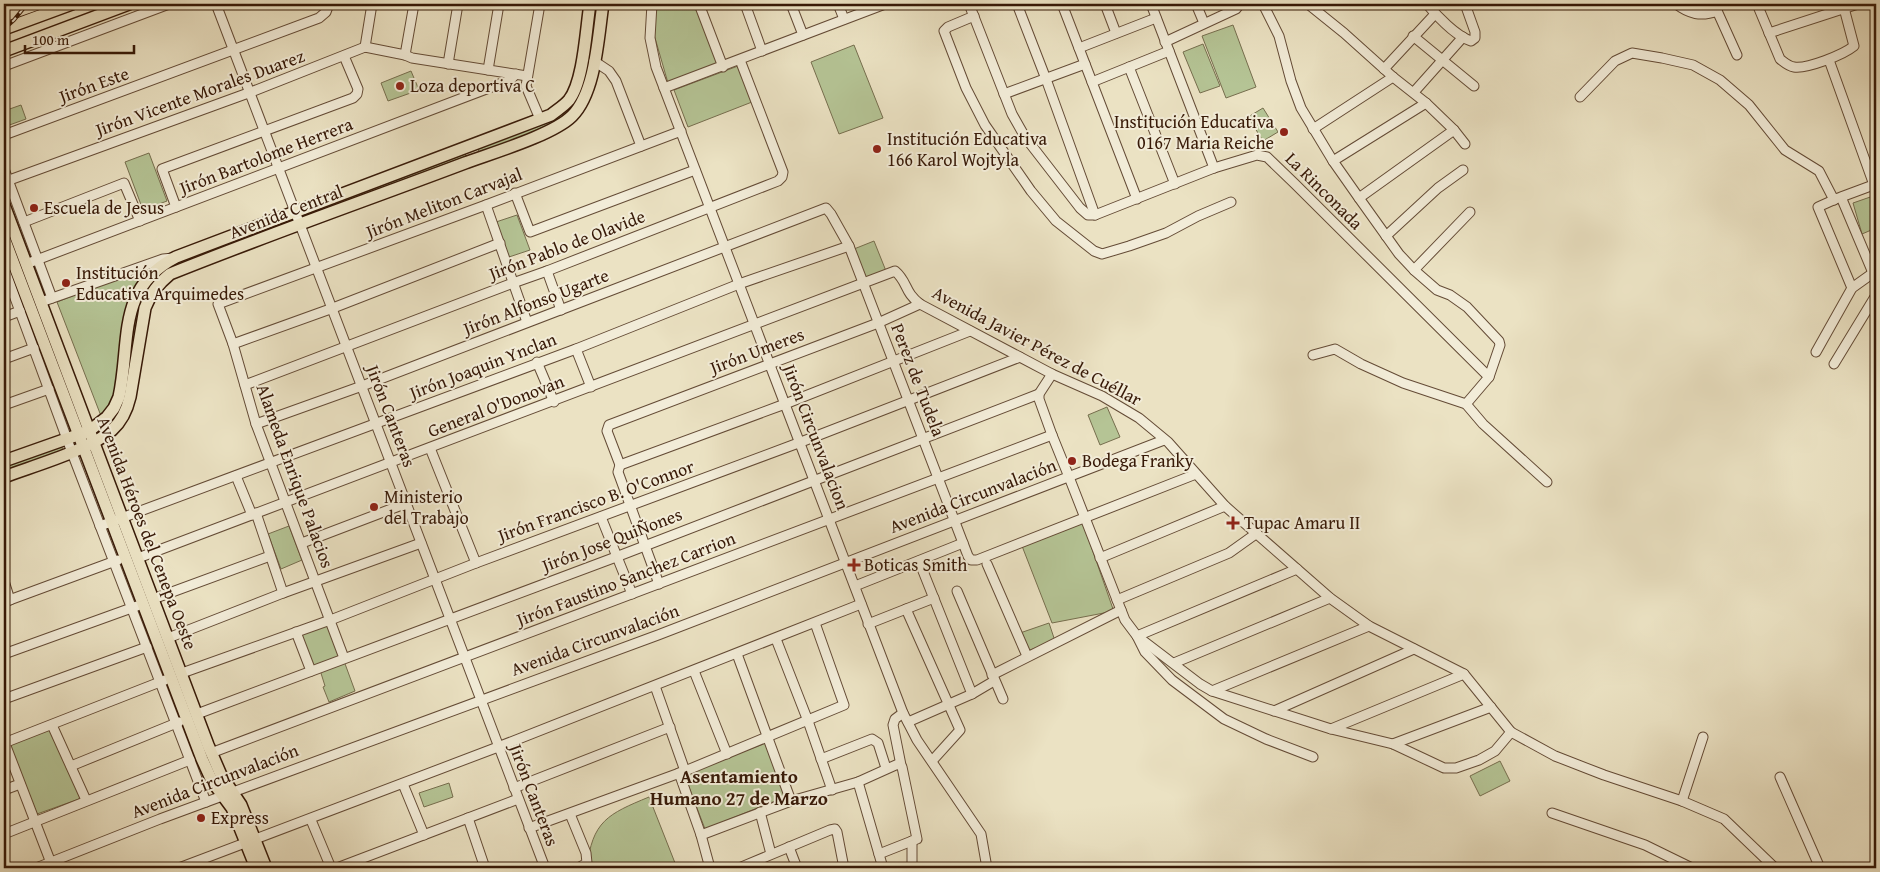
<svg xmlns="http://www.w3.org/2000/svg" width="1880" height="872" font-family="'Gentium Book Plus',serif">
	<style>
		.green { fill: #b5c495; stroke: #766e4e }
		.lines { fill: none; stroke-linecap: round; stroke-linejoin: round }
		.minor-casing { stroke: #644b36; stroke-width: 11 }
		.major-casing { stroke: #371907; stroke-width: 14 }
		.minor { stroke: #f2ecd8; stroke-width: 9 }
		.major { stroke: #ebe2c3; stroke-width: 11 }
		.rail-casing { stroke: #371907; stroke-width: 4 }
		.rail { stroke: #f2ecd8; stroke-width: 2; stroke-dasharray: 5.5; stroke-linecap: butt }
		.poi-dot { fill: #8f2418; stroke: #f2ecd8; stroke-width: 2 }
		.labels { text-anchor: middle; stroke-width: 4; stroke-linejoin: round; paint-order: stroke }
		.street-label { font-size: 18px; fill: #371907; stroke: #f2ecd8 }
		.poi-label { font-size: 18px; fill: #371907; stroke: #f2ecd8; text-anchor: start }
		.neighbourhood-label { font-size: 19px; font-weight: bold; fill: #371907; stroke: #f2ecd8 }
	</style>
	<rect width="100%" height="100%" fill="#ebe2c3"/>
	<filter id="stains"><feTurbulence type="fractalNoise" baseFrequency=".004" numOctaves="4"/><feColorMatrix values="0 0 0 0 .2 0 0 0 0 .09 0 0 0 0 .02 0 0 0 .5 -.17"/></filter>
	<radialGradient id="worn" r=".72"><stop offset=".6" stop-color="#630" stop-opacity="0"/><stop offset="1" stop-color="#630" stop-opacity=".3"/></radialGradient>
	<g class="green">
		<path d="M592,4H599L587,75C584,86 577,106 569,113C552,130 503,143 480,152L476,148L567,107Z"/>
		<path d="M657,4H696L719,63L668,83L653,31Z"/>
		<path d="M1233,25L1256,87L1226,98L1202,36Z"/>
		<path d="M1203,44L1220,86L1200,93L1183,52Z"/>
		<path d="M854,45L883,118L839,134L811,62Z"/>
		<path d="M738,66L752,102L688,127L674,90Z"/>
		<path d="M411,71L419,90L388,101L381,83Z"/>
		<path d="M21,105L26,119L4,127V111Z"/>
		<path d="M1263,108L1278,132L1263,141L1248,117Z"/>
		<path d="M464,151L466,156L306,218L304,212Z"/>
		<path d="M149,153L167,201L143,210L125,162Z"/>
		<path d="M1876,195V228L1862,234L1853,203Z"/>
		<path d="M517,215L530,250L509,257L496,222Z"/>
		<path d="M288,219L289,224L195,259L193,254Z"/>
		<path d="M874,241L886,271L867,279L854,249Z"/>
		<path d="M190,256L191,261L152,284L127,403L111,426L107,422L113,416L136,303L155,275Z"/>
		<path d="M158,262L140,284L115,398L101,416L57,302Z"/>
		<path d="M1107,407L1120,437L1100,445L1088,415Z"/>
		<path d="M61,445L63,451L4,472V465Z"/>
		<path d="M1083,523L1113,609L1109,612L1052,623L1022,546Z"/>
		<path d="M289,526L302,560L281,569L268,534Z"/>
		<path d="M329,621L342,657L313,668L300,632Z"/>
		<path d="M1049,623L1055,641L1027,651L1020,633Z"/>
		<path d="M344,661L355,691L329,702L323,687L325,686L320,670Z"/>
		<path d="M50,728L81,796L79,799L37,814L9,743Z"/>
		<path d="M766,743L785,797L705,829L684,774Z"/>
		<path d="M1500,761L1510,781L1480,796L1470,776Z"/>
		<path d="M449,783L453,797L424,807L419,793Z"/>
		<path d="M649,797L677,868H587C592,821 608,814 649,797Z"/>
	</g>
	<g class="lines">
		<g class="minor-casing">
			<g id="minor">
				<path d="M216,4L545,868"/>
				<path d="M652,4L650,38L656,67L903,713L917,740L981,834L987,868"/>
				<path d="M699,4L723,67"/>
				<path d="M745,4L762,51"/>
				<path d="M791,4L803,35"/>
				<path d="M838,4L844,19"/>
				<path d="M969,4L1012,114L1025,137L1080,208L1088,215H1095L1214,168L1257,155L1267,157L1295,184L1489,377"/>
				<path d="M1017,4L1046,79L1095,215"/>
				<path d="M1062,4L1137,199"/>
				<path d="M1105,4L1116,33"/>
				<path d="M1151,4L1214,168"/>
				<path d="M1196,4L1204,23"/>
				<path d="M1263,4L1279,36L1291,81L1301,108L1333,161L1359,198L1399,254L1414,270L1437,290L1450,295L1467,307L1499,341L1500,345L1489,377L1466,404"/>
				<path d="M1308,4L1344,33L1393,77L1426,103L1454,130L1465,144"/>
				<path d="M1427,4C1437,16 1456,36 1471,41L1475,38V32L1465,4"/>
				<path d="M1676,4C1689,14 1701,17 1717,11"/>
				<path d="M1714,4L1737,55"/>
				<path d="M1757,4L1780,59C1784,62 1788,66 1794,67C1807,69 1843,55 1854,46L1844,8"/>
				<path d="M974,16L948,27L944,31L966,88L985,125L1031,191L1056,221L1094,251L1102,254L1129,246L1166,233L1198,216L1231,202"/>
				<path d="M1769,33L1858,4"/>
				<path d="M1413,36L1474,86"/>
				<path d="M1165,42L1236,9L1240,4"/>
				<path d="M365,47L405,55L412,58L527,76"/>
				<path d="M365,47L372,4"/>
				<path d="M1079,48L1156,18"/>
				<path d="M405,55L414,4"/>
				<path d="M1829,60L1874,185"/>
				<path d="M594,61L609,71L616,81L641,146"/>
				<path d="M448,64L458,4"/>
				<path d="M4,66L169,4"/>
				<path d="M1129,67L1175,184"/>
				<path d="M1384,69L1435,14"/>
				<path d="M488,70L499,4"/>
				<path d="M1092,82L1169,51"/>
				<path d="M664,88L885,4"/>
				<path d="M1414,92L1463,37"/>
				<path d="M1004,94L1085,64"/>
				<path d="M1580,97L1615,61L1632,53L1662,58L1693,65L1720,80L1749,105L1785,150L1819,171L1834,200"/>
				<path d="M540,119L526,86L540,4"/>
				<path d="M1313,129L1393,77"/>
				<path d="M4,135L319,18L326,12L329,4"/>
				<path d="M1333,161L1426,103"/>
				<path d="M4,169L52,298"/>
				<path d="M4,182L251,92L365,47"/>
				<path d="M1876,184L1841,197L1876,280"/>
				<path d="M515,193L530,232L695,170"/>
				<path d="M1359,198L1454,130"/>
				<path d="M1838,198L1818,207L1852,288"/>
				<path d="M486,205L527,322"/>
				<path d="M176,207L162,169L353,98L357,94L358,89L344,56"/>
				<path d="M24,222L124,183L140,221"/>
				<path d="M1386,236L1438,188L1463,170"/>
				<path d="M26,264L510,80L516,74"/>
				<path d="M4,268L74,458L206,802"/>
				<path d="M1414,270L1470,212"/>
				<path d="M547,271L561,310"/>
				<path d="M41,302L163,259L173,258"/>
				<path d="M4,317L20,311"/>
				<path d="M233,344L333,308L500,243"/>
				<path d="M576,349L591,387"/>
				<path d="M1816,352L1852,288L1873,273"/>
				<path d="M1313,355L1335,349L1361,364L1403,383L1466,404L1483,424L1547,482"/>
				<path d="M4,359L34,348"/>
				<path d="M537,362L554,402"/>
				<path d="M1834,364L1876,295"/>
				<path d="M1052,374L1039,394V399L1052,435L1069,477L1121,610L1125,620L1137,636L1200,684L1212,691L1331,729L1393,744L1444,768H1456L1479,760L1495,751L1511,732"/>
				<path d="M245,385L513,283L547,271L778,181L782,177L783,172L740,60"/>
				<path d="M4,405L49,389"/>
				<path d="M256,424L362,386L826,208L831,214L849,246L968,556L971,560H977L1196,474"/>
				<path d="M430,448L476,563"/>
				<path d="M620,465L607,431L609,425L878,323L920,304"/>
				<path d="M620,465L785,404L970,331"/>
				<path d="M620,465L618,472L659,584"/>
				<path d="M236,476L252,515"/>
				<path d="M256,513L283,593"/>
				<path d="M601,517L632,594"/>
				<path d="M100,526L576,349L739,284L849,246"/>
				<path d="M302,543L407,503"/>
				<path d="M138,558L895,271C908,282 904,292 920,304L1052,374L1102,396L1139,418L1168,442L1225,506L1330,598L1369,626L1464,674L1511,732L1555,756L1604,775L1682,801L1724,819L1775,868"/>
				<path d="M1100,558L1225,506"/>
				<path d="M919,561L972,694"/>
				<path d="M987,564L1027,656"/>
				<path d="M1297,569L1137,636L1145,652L1172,680L1224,719L1266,739L1313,757"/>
				<path d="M4,581L10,600"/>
				<path d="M855,586L963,543"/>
				<path d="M957,591L1003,699"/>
				<path d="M153,599L270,556"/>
				<path d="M1117,600L1229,553L1257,533"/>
				<path d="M4,602L118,560"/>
				<path d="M906,609L960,730L932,761"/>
				<path d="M868,624L934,598"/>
				<path d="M296,632L311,671"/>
				<path d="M168,638L283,593L421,543"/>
				<path d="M776,639L808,721L832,790"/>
				<path d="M4,654L137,606"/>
				<path d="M737,654L791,801"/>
				<path d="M344,658L256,424L233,344L218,304L486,205L681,131"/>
				<path d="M1174,663L1330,598"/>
				<path d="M694,671L727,754"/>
				<path d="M182,673L333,619L476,563L801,442L1020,357"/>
				<path d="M992,675L1121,610"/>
				<path d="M655,686L685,771"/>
				<path d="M1212,691L1369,626"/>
				<path d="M4,699L147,647"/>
				<path d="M1274,711L1414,649"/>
				<path d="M197,714L616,557L1039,394"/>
				<path d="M908,722L972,694L994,681"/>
				<path d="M52,725L86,800"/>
				<path d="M1331,729L1464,674"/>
				<path d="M4,741L51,863"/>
				<path d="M4,743L165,680"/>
				<path d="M1393,744L1491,707"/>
				<path d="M211,753L1052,435"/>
				<path d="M821,759L872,739L878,743L886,768"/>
				<path d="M901,765L893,725L895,719L903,713"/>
				<path d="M71,766L179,722"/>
				<path d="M679,773L701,835L710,868"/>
				<path d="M1780,777L1820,868"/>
				<path d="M858,782L883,868"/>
				<path d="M403,784L424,835"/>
				<path d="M514,788L670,727"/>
				<path d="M4,790L20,784"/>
				<path d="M1682,801L1703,737"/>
				<path d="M760,812L771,854"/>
				<path d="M1552,813L1645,845L1692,868"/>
				<path d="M570,814L586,853L587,863L578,868"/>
				<path d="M468,818L485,868"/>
				<path d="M311,820L331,868"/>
				<path d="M529,828L685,771L844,705L815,623"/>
				<path d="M4,834L190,760"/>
				<path d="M701,835L791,801L858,782L898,764L902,767L917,839L879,854"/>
				<path d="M789,847L797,868"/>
				<path d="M36,868L160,819L658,635L1164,440"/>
				<path d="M179,868L498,747L861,604"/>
				<path d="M337,868L518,799"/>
				<path d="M739,868L830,830L835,829L837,832L844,868"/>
				<path d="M912,868V841"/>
			</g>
		</g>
		<g class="major-casing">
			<g id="major">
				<path d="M4,16L38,4"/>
				<path d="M4,29L72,4"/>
				<path d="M4,51L129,4"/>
				<path d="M4,205L208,745L221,775L241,805L266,868"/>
				<path d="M4,238L202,759L212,781L232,808L256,868"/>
				<path d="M4,461L89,431L107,417L114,408L119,397C131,341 116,288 176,257L551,115C557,110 564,106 569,100C584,81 586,28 590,4"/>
				<path d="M4,477C33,466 90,450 112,430C122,421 127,410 130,397L145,308C151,293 158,284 170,274C267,235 367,200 465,163C492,153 553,135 572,116C596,92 598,36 603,4"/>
			</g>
		</g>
		<use href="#minor" class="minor"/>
		<use href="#major" class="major"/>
		<g class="rail-casing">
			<path id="rail" d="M4,29L14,20L27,4"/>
		</g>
		<use href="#rail" class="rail"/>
	</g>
	<g class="poi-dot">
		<circle cx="400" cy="86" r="5"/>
		<circle cx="1284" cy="132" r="5"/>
		<circle cx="877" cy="149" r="5"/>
		<circle cx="34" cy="208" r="5"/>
		<circle cx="66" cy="283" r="5"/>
		<circle cx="1072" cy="461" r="5"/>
		<circle cx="374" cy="507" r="5"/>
		<path d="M1230.5 515.5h5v5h5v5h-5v5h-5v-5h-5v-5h5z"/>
		<path d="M851.5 557.5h5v5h5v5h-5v5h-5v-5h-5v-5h5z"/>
		<circle cx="201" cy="818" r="5"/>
	</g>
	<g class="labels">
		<g class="street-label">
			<text transform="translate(94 85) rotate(-20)" y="6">Jirón Este</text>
			<text transform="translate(200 93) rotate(-20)" y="6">Jirón Vicente Morales Duarez</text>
			<text transform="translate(266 156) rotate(-21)" y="6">Jirón Bartolome Herrera</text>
			<text transform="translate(1324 191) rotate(45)" y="6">La Rinconada</text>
			<text transform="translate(444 203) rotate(-21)" y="6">Jirón Meliton Carvajal</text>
			<text transform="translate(286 212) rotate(-21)" y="6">Avenida Central</text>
			<text transform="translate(567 245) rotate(-21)" y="6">Jirón Pablo de Olavide</text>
			<text transform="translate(536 302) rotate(-21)" y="6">Jirón Alfonso Ugarte</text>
			<text transform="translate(1037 346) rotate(28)" y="6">Avenida Javier Pérez de Cuéllar</text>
			<text transform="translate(757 351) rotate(-21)" y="6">Jirón Umeres</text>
			<text transform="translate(483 366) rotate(-21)" y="6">Jirón Joaquin Ynclan</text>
			<text transform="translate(918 380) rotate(69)" y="6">Perez de Tudela</text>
			<text transform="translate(496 406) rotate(-21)" y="6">General O'Donovan</text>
			<text transform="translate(391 416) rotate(69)" y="6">Jirón Canteras</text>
			<text transform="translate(816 437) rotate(69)" y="6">Jirón Circunvalacion</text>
			<text transform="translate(295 476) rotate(70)" y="6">Alameda Enrique Palacios</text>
			<text transform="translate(973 496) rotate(-21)" y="6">Avenida Circunvalación</text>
			<text transform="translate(596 501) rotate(-20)" y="6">Jirón Francisco B. O'Connor</text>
			<text transform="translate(147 533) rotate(69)" y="6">Avenida Héroes del Cenepa Oeste</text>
			<text transform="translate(612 540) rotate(-21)" y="6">Jirón Jose QuiÑones</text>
			<text transform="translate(626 579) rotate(-21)" y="6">Jirón Faustino Sanchez Carrion</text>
			<text transform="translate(595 640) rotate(-20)" y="6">Avenida Circunvalación</text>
			<text transform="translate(215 781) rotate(-21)" y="6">Avenida Circunvalación</text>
			<text transform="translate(534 795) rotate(69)" y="6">Jirón Canteras</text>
		</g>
		<g class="poi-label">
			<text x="410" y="92">Loza deportiva C</text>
			<text x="1274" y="128" text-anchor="end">Institución Educativa<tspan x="1274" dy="21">0167 Maria Reiche</tspan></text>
			<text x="887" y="145">Institución Educativa<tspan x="887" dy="21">166 Karol Wojtyla</tspan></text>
			<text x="44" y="214">Escuela de Jesus</text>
			<text x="76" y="279">Institución<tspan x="76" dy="21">Educativa Arquimedes</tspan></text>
			<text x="1082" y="467">Bodega Franky</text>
			<text x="384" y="503">Ministerio<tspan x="384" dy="21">del Trabajo</tspan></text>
			<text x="1244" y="529">Tupac Amaru II</text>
			<text x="864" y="571">Boticas Smith</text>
			<text x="211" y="824">Express</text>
		</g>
		<g class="neighbourhood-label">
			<text x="739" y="783">Asentamiento<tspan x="739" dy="22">Humano 27 de Marzo</tspan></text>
		</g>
	</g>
	<rect width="1880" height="872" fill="none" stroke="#ebe2c3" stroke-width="20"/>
	<rect x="5" y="5" width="1870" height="862" fill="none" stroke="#371907" stroke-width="2.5"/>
	<rect x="10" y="10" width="1860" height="852" fill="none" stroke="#371907"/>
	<path d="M25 45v8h109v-8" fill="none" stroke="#371907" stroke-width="2.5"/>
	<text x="32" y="45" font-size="15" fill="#371907" stroke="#f2ecd8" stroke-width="4" paint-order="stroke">100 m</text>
	<rect width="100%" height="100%" filter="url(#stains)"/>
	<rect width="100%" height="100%" fill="url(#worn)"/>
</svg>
